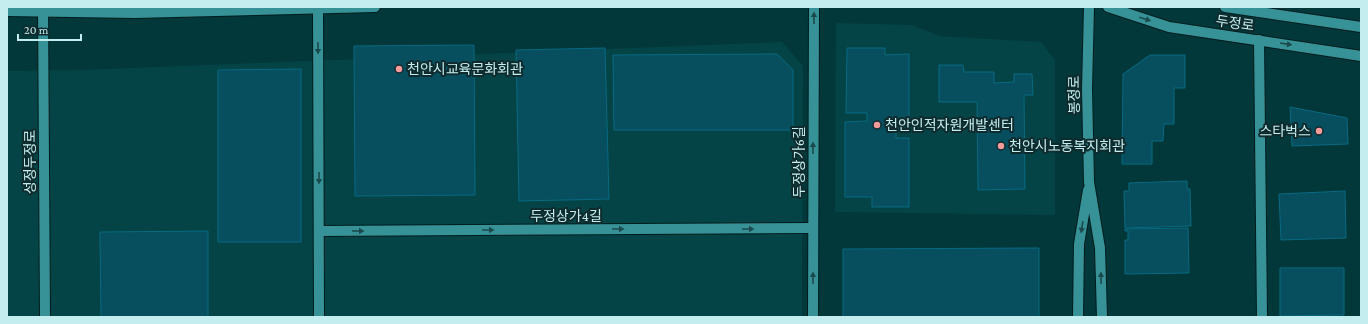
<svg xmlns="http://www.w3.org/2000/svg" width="1368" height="324" font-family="'Crimson Pro','Noto Sans KR',serif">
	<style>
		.built { fill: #054446 }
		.building { fill: #074e5f; stroke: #096a80 }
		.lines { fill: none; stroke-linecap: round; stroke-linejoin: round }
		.street-casing { stroke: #011d1e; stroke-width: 12 }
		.secondary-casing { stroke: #011d1e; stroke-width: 12 }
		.street { stroke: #369296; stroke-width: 10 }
		.secondary { stroke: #369296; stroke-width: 10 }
		.oneway { fill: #1b4a4c }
		.poi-dot { fill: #f59b9c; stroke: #0f2b2d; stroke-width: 1.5 }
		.labels { text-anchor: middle; stroke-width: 4; stroke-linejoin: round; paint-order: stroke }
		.street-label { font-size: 14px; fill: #c3edee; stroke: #0f2b2d }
		.poi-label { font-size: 14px; fill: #c3edee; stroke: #0f2b2d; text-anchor: start }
	</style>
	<rect width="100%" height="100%" fill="#02383a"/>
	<g class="built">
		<path d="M836,23L912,25L939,36L1041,42L1055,60V215L835,212Z"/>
		<path d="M782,42L803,66L802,317H7V71L83,70Z"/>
	</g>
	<g class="building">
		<path d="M474,45L475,195L355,196L354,46Z"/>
		<path d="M605,48L609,199L519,201L516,50Z"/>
		<path d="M847,48H885V55L909,54V129H896V138H909V207H872V197H845V122L867,121V113H846Z"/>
		<path d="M777,54L793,70V130H614L613,55Z"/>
		<path d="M1150,55H1185V88H1174V124H1164L1163,141H1152V164H1122L1123,74Z"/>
		<path d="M939,65H963L964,72H994V83L1014,82V74H1032L1033,95H1024L1025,189L978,190L977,102H939Z"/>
		<path d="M301,69V242H218V70Z"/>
		<path d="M1290,107L1347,118L1348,144L1292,146Z"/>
		<path d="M1187,181V189H1190L1191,226L1125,228L1124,191H1129V183Z"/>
		<path d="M1345,191L1346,238L1281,240L1279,194Z"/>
		<path d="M1188,228L1189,273L1125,274V240H1128V231H1125V229Z"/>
		<path d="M208,231V317H101L100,232Z"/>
		<path d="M1039,248V317H843V249Z"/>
		<path d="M1280,268H1344V315L1280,316Z"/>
	</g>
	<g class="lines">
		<g class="street-casing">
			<g id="street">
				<path d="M43,7L45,317"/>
				<path d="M318,9L319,317"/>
				<path d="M1259,40L1262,317"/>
				<path d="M319,231L813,228"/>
				<path d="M813,317L814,7"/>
			</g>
		</g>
		<g class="secondary-casing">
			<g id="secondary">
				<path d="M1089,7L1087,89L1089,182L1100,248L1102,317"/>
				<path d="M1108,7L1169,27L1361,56"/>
				<path d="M1225,7L1361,27"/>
				<path d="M7,11L135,13L375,7"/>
				<path d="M1078,317L1079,244L1088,190"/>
			</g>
		</g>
		<use href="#street" class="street"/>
		<use href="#secondary" class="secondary"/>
	</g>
	<defs><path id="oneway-solid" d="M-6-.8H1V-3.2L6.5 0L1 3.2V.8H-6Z"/></defs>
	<g class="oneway">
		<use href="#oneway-solid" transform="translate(814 18) rotate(-90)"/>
		<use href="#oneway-solid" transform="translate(1145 19) rotate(18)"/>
		<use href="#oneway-solid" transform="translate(1286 44) rotate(9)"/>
		<use href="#oneway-solid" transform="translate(318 48) rotate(90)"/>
		<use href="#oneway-solid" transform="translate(813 148) rotate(-90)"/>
		<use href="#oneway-solid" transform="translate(319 178) rotate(90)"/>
		<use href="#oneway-solid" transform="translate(1082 227) rotate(99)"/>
		<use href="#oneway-solid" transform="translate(618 229)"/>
		<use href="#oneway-solid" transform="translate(748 229)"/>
		<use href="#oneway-solid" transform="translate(488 230)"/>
		<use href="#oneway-solid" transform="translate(358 231)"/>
		<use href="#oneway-solid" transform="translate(813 278) rotate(-90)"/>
		<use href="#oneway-solid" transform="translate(1101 278) rotate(-91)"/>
	</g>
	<g class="poi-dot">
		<circle cx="399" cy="69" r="4"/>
		<circle cx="877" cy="125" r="4"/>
		<circle cx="1319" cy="131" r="4"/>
		<circle cx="1001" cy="146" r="4"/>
	</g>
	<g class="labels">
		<g class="street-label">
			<text transform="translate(1235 23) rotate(8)" y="5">두정로</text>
			<text transform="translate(1074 95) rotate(-90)" y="5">봉정로</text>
			<text transform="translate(30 162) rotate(-90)" y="5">성정두정로</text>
			<text transform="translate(799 162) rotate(-90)" y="5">두정상가6길</text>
			<text x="566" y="221">두정상가4길</text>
		</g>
		<g class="poi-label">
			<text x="407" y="74">천안시교육문화회관</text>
			<text x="885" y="130">천안인적자원개발센터</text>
			<text x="1311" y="136" text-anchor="end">스타벅스</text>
			<text x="1009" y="151">천안시노동복지회관</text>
		</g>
	</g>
	<rect width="1368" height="324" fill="none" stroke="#c3edee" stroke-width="16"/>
	<path d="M18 34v6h63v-6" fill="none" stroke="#c3edee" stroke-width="2"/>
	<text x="24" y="34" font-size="12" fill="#c3edee" stroke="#0f2b2d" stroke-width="3" paint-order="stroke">20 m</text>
</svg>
